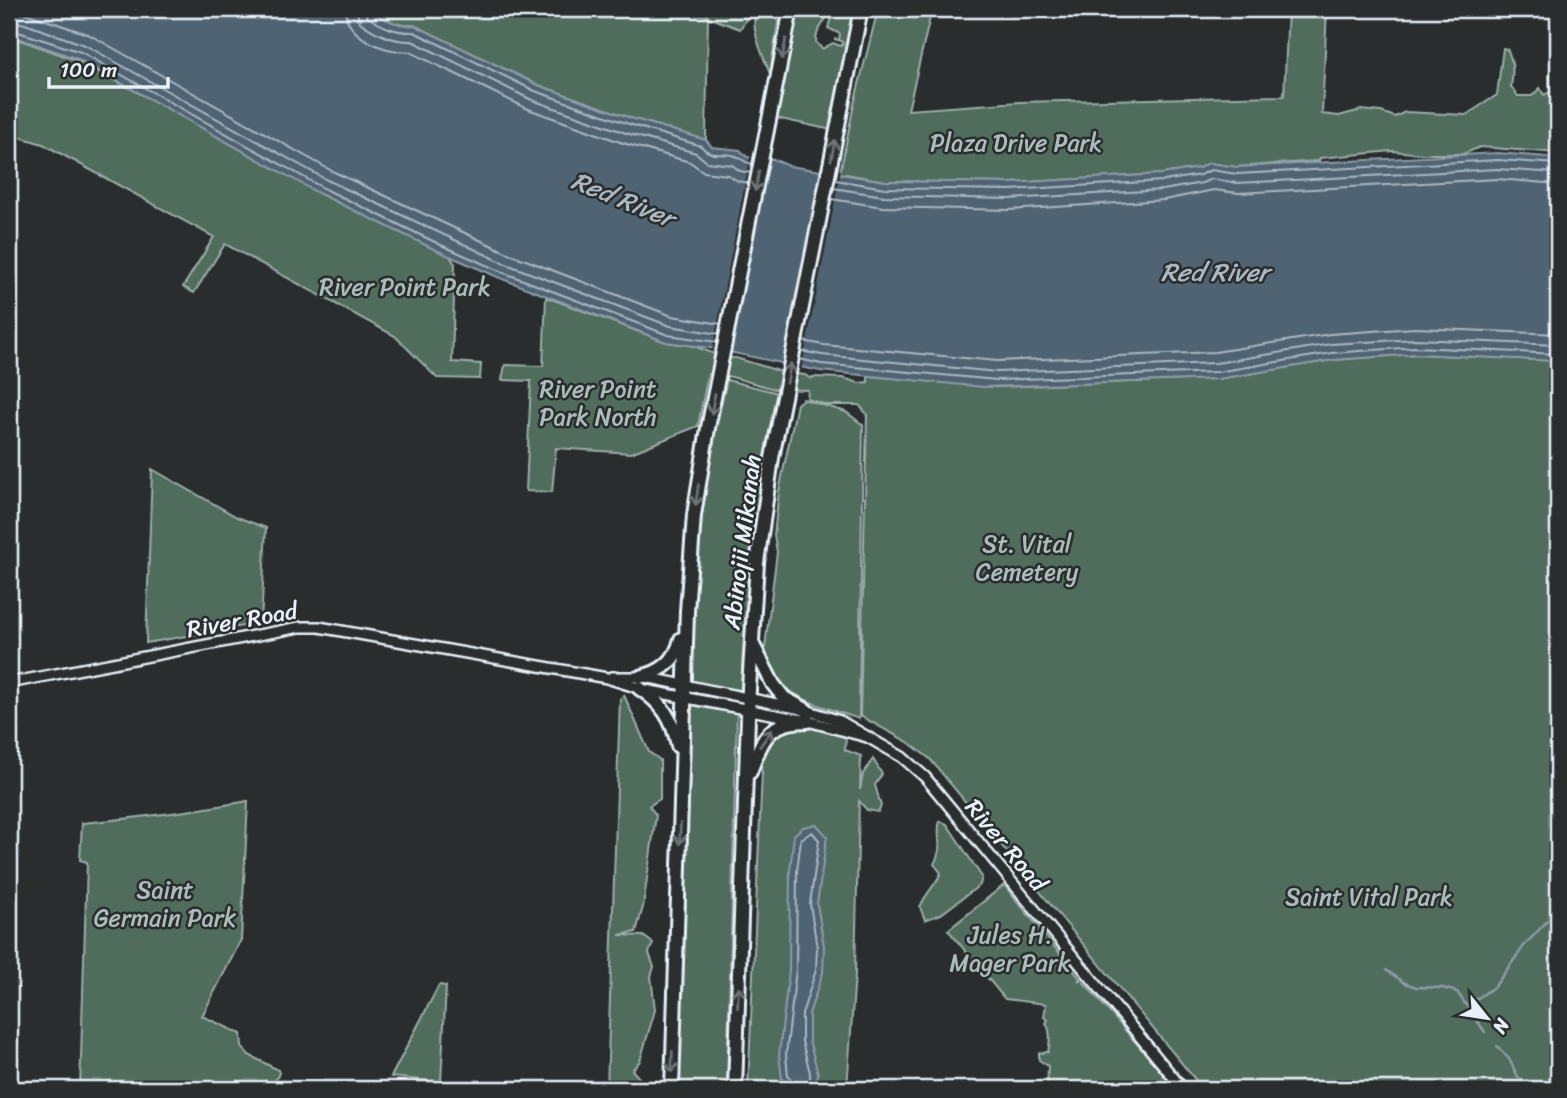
<svg xmlns="http://www.w3.org/2000/svg" width="1567" height="1098" font-family="Sriracha,sans-serif">
	<style>
		.green { fill: #506c5c; stroke: #9caeaa; stroke-width: 2 }
		.water { fill: #506373; stroke: #8d9ca8; stroke-width: 2 }
		.pier { fill: #2a2d2e }
		.lines { fill: none; stroke-linecap: round; stroke-linejoin: round }
		.shore { stroke: #abb8c3; stroke-width: 2 }
		.stream { stroke: #8d9ca8; stroke-width: 2.5 }
		.minor-casing { stroke: #e8f1f8; stroke-width: 14 }
		.major-casing { stroke: #e8f1f8; stroke-width: 18 }
		.minor { stroke: #2a2d2e; stroke-width: 9 }
		.major { stroke: #2a2d2e; stroke-width: 12 }
		.oneway { stroke: #6c7275 }
		.labels { text-anchor: middle; stroke-width: 5; stroke-linejoin: round; paint-order: stroke }
		.park-label { font-size: 24px; fill: #abbcba; stroke: #2a2d2e }
		.street-label { font-size: 24px; fill: #e8f1f8; stroke: #2a2d2e }
		.water-label { font-size: 26px; font-style: italic; fill: #abb8c3; stroke: #2a2d2e }
	</style>
	<rect width="100%" height="100%" fill="#2a2d2e"/>
	<filter id="ink" filterUnits="userSpaceOnUse"><feTurbulence type="fractalNoise" baseFrequency=".0143" numOctaves="2"/><feDisplacementMap in="SourceGraphic" scale="14" xChannelSelector="R" yChannelSelector="G"/><feConvolveMatrix kernelMatrix="1 2 1 2 8 2 1 2 1" color-interpolation-filters="sRGB"/></filter>
	<g filter="url(#ink)">
		<g class="green">
			<path d="M366,9H669L707,16V9H753L740,29L708,17L706,140L631,118L538,85L414,25C396,27 382,17 366,9Z"/>
			<path d="M757,9H780L770,74C764,57 748,27 757,9Z"/>
			<path d="M796,9H830C827,23 815,28 816,42L822,49L833,43L841,46L843,44L842,41L834,39L839,40L840,34L828,28L834,9H856L832,130L776,118Z"/>
			<path d="M878,9H932L908,110L1020,102L1284,96L1288,9H1312L1316,14L1327,9L1322,114L1339,116L1361,110L1381,112L1395,117L1405,112L1466,115L1497,95L1503,48L1507,49C1514,62 1513,73 1511,87L1518,96H1532L1540,88L1544,95L1550,92L1549,75L1557,51L1558,153L1480,147L1463,154H1425L1392,151L1320,158L1319,161L1236,167L1209,163L1199,168L1162,174L1009,183L885,181L840,173L854,104Z"/>
			<path d="M9,36L76,60L450,256L455,264L452,362L481,364L480,379L437,378L395,336L225,244L194,293L183,287L214,237L43,144L9,134Z"/>
			<path d="M546,297L666,342L694,346L725,358H736L782,372L805,375L811,379L812,377L843,378L859,383L868,382V376L997,387L1218,379L1333,360L1417,354L1558,361V1089H1203L930,759L908,742L860,716L867,414L859,405H827L807,399L808,390L774,389L732,377L708,374L698,426L631,453L556,448L552,492L526,491L531,381L502,380L505,365L543,366Z"/>
			<path d="M727,380L778,393C756,492 746,589 741,690L692,682L697,562L709,454Z"/>
			<path d="M803,399L846,412L863,425L859,719C819,704 769,697 765,647L777,552L774,535L779,491L797,404Z"/>
			<path d="M152,469L237,517L266,528L261,623L146,643Z"/>
			<path d="M624,695L649,752L660,760V799L649,806L656,815L643,907L636,932L619,935L643,936L653,943L649,953L654,967L651,976L655,1010L640,1061L632,1070L641,1080L639,1089H607L620,699Z"/>
			<path d="M689,704L737,711L727,1089H679L681,924Z"/>
			<path d="M801,724L816,727L846,737L845,750L861,756L860,790L863,774L873,759L882,774L875,785L881,806L878,812L867,810L859,801L855,973L847,1089H748L762,772C756,759 765,738 778,730C784,727 794,726 801,724Z"/>
			<path d="M248,801L241,940L202,1016L241,1034L242,1047L249,1055L278,1070L279,1073L272,1089H80L87,862L80,860L82,823C137,818 193,811 248,801Z"/>
			<path d="M940,821L947,824L982,877L980,885L941,914L925,920L920,907C925,894 935,886 941,873L934,864C945,843 935,838 940,821Z"/>
			<path d="M1004,885L1080,978L1078,981L1081,979L1176,1089H1047L1048,1066L1039,1060V1053L1048,1052C1050,1043 1051,1031 1046,1023L1048,1020L1044,1017L1046,1004L1005,999L948,930Z"/>
			<path d="M439,985L446,986L441,1082L391,1077Z"/>
		</g>
		<g class="water">
			<path d="M9,9H366C382,17 396,27 414,25L538,85L631,118L706,140L712,147L740,150L747,157L773,159L789,166L885,181L1009,183L1162,174L1199,168L1209,163L1237,167L1498,153L1558,158V361L1417,354L1333,360L1218,379L983,387L820,371L710,348L666,342L500,278L438,251L320,194L78,59L9,35Z"/>
			<path d="M816,824L827,836L817,904L824,946L823,972L809,1014V1040L818,1073L816,1089H790L782,1079L779,1055L789,970L790,870L794,835L803,827Z"/>
		</g>
		<g class="pier">
			<path d="M751,153L769,155L729,356L712,352Z"/>
			<path d="M824,167L841,170L801,371L785,367Z"/>
		</g>
		<g class="lines">
			<g class="shore">
				<path d="M345,9C346,38 385,52 410,52L528,109L623,143L690,162L704,172L728,175L738,181L748,183"/>
				<path d="M356,9L360,22C374,33 394,42 412,41L532,100L626,133L696,153L707,162L732,165L740,171L751,173"/>
				<path d="M365,9L367,17C382,26 396,33 414,32L535,91L629,124L701,146C714,160 721,151 736,156C743,159 744,163 752,164"/>
				<path d="M9,10L28,14L90,35L332,171L510,254L672,316L721,324"/>
				<path d="M9,20L25,24L85,45L327,180L506,264L670,326L719,334"/>
				<path d="M9,29L81,52L323,188L441,245L502,272L668,335L717,342"/>
				<path d="M835,180L885,188L1009,190L1163,181L1200,175L1211,170L1237,174L1498,160L1558,164"/>
				<path d="M833,188L884,196L1009,199L1163,190L1202,183L1212,179L1238,183L1498,169L1558,173"/>
				<path d="M831,199L883,207L1009,210L1164,200L1214,190L1238,193L1497,179L1558,184"/>
				<path d="M803,341L824,345L997,361L1215,352L1330,334L1415,328L1558,334"/>
				<path d="M801,351L822,355L997,372L1216,363L1331,344L1416,339L1558,345"/>
				<path d="M800,359L821,364L997,380L1217,372L1332,353L1416,347L1558,354"/>
				<path d="M795,1089L794,1083L788,1076L786,1055L796,970L797,871L801,839L812,832L819,840L810,904L817,947L816,970L802,1014V1041L810,1073V1089"/>
			</g>
			<g class="stream">
				<path d="M1386,970L1405,983L1416,987L1443,988L1457,992L1485,1032"/>
				<path d="M1468,1005L1495,986L1524,946L1549,919L1556,903L1557,893L1550,839L1554,818"/>
				<path d="M1497,1046L1509,1059L1518,1077L1538,1089"/>
			</g>
			<g class="minor-casing">
				<g id="minor">
					<path d="M612,677H645L806,710L840,721L902,757L925,777L1183,1089"/>
					<path d="M9,683L300,627H319L607,678L645,690L808,721L867,737"/>
				</g>
			</g>
			<g class="major-casing">
				<g id="major">
					<path d="M752,643L773,684L784,698L806,710"/>
					<path d="M640,677C662,672 676,661 681,639"/>
					<path d="M639,688C662,703 673,719 678,746"/>
					<path d="M750,772C763,738 768,721 808,721"/>
					<path d="M672,1089L687,611L694,515L708,428L791,9"/>
					<path d="M735,1089L749,688L757,563L772,458L861,9"/>
				</g>
			</g>
			<use href="#minor" class="minor"/>
			<use href="#major" class="major"/>
		</g>
		<defs><path id="oneway-shaft" d="M-6 0H5M1.5-3L5.5 0L1.5 3" fill="none" stroke-width="1.6" stroke-linecap="round" stroke-linejoin="round" transform="scale(1.75)"/></defs>
		<g class="oneway">
			<use href="#oneway-shaft" transform="translate(784 49) rotate(101)"/>
			<use href="#oneway-shaft" transform="translate(833 150) rotate(-79)"/>
			<use href="#oneway-shaft" transform="translate(757 181) rotate(101)"/>
			<use href="#oneway-shaft" transform="translate(789 373) rotate(-79)"/>
			<use href="#oneway-shaft" transform="translate(713 404) rotate(101)"/>
			<use href="#oneway-shaft" transform="translate(697 495) rotate(98)"/>
			<use href="#oneway-shaft" transform="translate(766 738) rotate(-54)"/>
			<use href="#oneway-shaft" transform="translate(680 834) rotate(92)"/>
			<use href="#oneway-shaft" transform="translate(738 997) rotate(-88)"/>
			<use href="#oneway-shaft" transform="translate(672 1062) rotate(92)"/>
		</g>
	</g>
	<g class="labels">
		<g class="park-label">
			<text x="1016" y="151">Plaza Drive Park</text>
			<text x="405" y="295">River Point Park</text>
			<text x="598" y="397">River Point<tspan x="598" dy="28">Park North</tspan></text>
			<text x="1027" y="552">St. Vital<tspan x="1027" dy="28">Cemetery</tspan></text>
			<text x="165" y="898">Saint<tspan x="165" dy="28">Germain Park</tspan></text>
			<text x="1369" y="905">Saint Vital Park</text>
			<text x="1010" y="943">Jules H.<tspan x="1010" dy="28">Mager Park</tspan></text>
		</g>
		<g class="street-label">
			<text transform="translate(742 542) rotate(-83)" y="8">Abinojii Mikanah</text>
			<text transform="translate(242 620) rotate(-10)" y="8">River Road</text>
			<text transform="translate(1006 845) rotate(50)" y="8">River Road</text>
		</g>
		<g class="water-label">
			<text transform="translate(623 199) rotate(22)" y="9">Red River</text>
			<text x="1215" y="281">Red River</text>
		</g>
	</g>
	<rect width="1567" height="1098" fill="none" stroke="#2a2d2e" stroke-width="35"/>
	<rect x="18" y="18" width="1532" height="1063" fill="none" stroke="#e8f1f8" stroke-width="2.5" filter="url(#ink)"/>
	<g transform="translate(1487 1018) rotate(120)" stroke="#2a2d2e" stroke-width="5" paint-order="stroke">
	<path d="M0-5L12 26L0 18L-12 26Z" fill="#e8f1f8"/>
	<text y="-10" font-size="19" font-weight="bold" text-anchor="middle" fill="#e8f1f8">N</text>
	</g>
	<path d="M49 77v10h119v-10" fill="none" stroke="#e8f1f8" stroke-width="3.5"/>
	<text x="60" y="77" font-size="21" fill="#e8f1f8" stroke="#2a2d2e" stroke-width="5" paint-order="stroke">100 m</text>
</svg>
